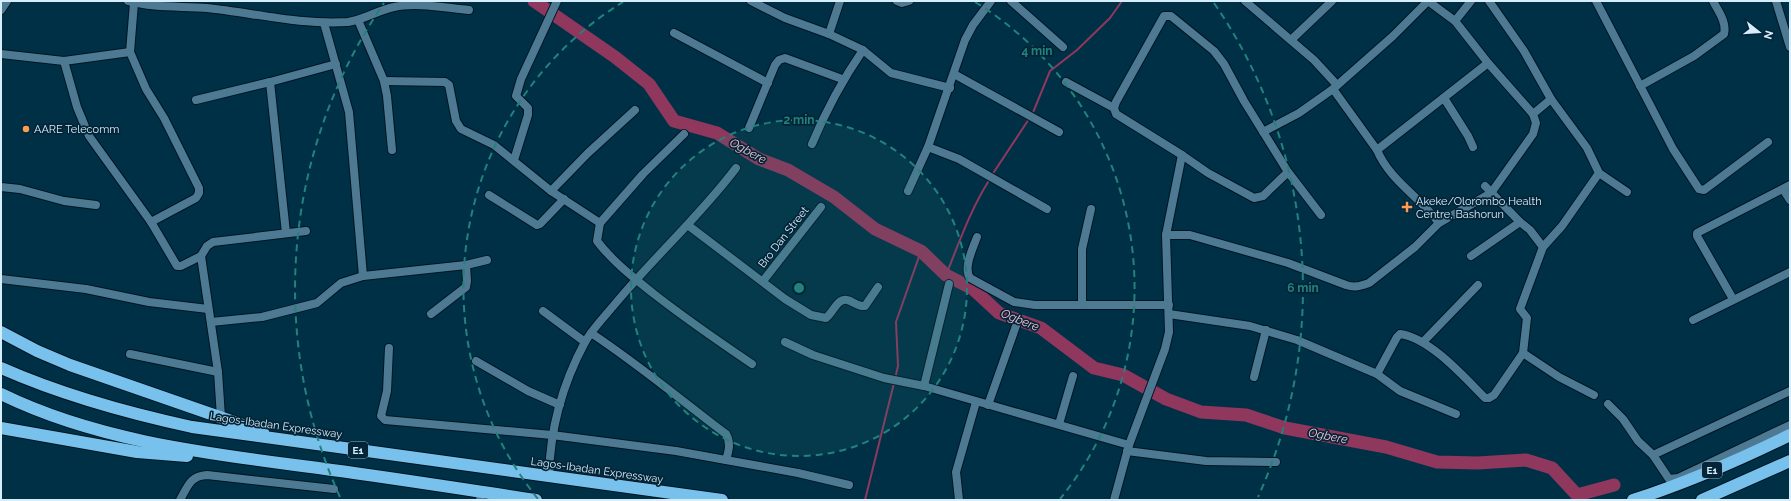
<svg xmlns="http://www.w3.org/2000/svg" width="1791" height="501" font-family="Raleway,sans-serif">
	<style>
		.built { fill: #003a55 }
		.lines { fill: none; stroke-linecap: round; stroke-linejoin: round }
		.stream { stroke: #90375e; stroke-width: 2 }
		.river { stroke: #90375e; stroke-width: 13 }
		.minor-casing { stroke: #021622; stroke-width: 10 }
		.motorway-casing { stroke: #021622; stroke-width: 14 }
		.minor { stroke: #4e7993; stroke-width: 8 }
		.motorway { stroke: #77c1ec; stroke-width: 12 }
		.ring { fill: none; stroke: #23827c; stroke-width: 2; stroke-dasharray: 7 5 }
		.poi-dot { fill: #fc9d54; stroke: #032537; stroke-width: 1.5 }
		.labels { text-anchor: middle; stroke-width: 3.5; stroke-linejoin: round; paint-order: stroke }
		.shield { fill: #032537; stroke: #97b1c1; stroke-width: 1 }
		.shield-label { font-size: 10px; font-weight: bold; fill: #d6edfc }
		.poi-label { font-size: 11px; fill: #d6edfc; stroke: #032537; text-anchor: start }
		.street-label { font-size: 11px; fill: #d6edfc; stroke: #032537 }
		.water-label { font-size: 12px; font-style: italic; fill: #f6c2d4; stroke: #032537 }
		.centre { fill: #23827c; stroke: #032537; stroke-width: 2 }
		.ring-label { font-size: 12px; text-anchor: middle; font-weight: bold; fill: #23827c; stroke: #032537; stroke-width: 3.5; stroke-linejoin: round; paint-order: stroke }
	</style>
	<rect width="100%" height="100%" fill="#003046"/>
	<path class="built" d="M1408,198L1416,206L1407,215L1399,208Z"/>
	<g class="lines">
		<g class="stream">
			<path d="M1032,115L1050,71L1077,50L1110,18L1122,1"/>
			<path d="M992,175L1029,119"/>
			<path d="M946,275C959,243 971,208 990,179"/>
			<path d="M895,379L898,366L896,322L921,251"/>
			<path d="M865,500L894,383"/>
		</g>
		<path class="river" d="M534,1L615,57L649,84L674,121L717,133L759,159L788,170L834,197L875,229L921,251L946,275L973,289L999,313L1041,328L1094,368L1123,375L1166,399L1201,412L1246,415L1285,428L1386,447L1437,462L1478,463L1526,460L1552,468L1577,495L1614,485"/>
		<g class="minor-casing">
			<g id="minor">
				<path d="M128,1C153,8 181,6 207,8C254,13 300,25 348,22C364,20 378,10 394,7C416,2 446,8 469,10"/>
				<path d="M751,1L785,18L829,34L863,50L891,73L950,88"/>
				<path d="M897,1L902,3L909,1"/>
				<path d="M1011,1L1063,47"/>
				<path d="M1245,1L1314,60L1337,85"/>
				<path d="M1428,1L1455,21L1488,63L1533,114"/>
				<path d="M1489,1L1524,51L1551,99L1587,148L1599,173L1627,192"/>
				<path d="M1596,1L1673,149L1699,189L1704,190L1768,142"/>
				<path d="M1776,1L1790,47"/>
				<path d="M134,3L130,52L146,89L164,118L199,188V193L196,198L151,222"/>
				<path d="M1,10L7,1"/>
				<path d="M358,20L384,81L387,96L392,150"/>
				<path d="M1455,21L1471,1"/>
				<path d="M324,23L349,112L363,276"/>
				<path d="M674,33L768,83"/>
				<path d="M829,34L840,1"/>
				<path d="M1291,40L1332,1"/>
				<path d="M1,54L64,61L130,52"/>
				<path d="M64,61L77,107L89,136L151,222L177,266H181L201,256L207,246L213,242L306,231"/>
				<path d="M954,74L1059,132"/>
				<path d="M384,81L445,82L449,85L456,121L461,129L494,145L551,191L600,223"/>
				<path d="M270,82L286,233"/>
				<path d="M1066,82L1114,108"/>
				<path d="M1640,86L1694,56L1724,34C1727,22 1718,11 1713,1"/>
				<path d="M1333,89L1377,150C1390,181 1420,197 1439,223"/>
				<path d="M1444,98L1468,136L1473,147"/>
				<path d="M196,100L270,82L336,64"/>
				<path d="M749,128L775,65L779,60L785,58L842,79"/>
				<path d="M1263,132L1299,113L1333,89L1393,36L1428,1"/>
				<path d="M684,134L643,174L600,223L597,241C613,262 634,278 654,294C686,319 718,341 752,364"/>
				<path d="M812,144C827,108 841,82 863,50"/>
				<path d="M928,147L959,159L1047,209"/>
				<path d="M1377,150L1488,63"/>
				<path d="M514,160L528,115V108L516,96L521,79L557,1"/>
				<path d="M1288,172L1263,196L1254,198L1208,173L1182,155L1116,114L1114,108L1116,102L1164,16H1171L1214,51L1224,64L1244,101L1288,172L1321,215"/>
				<path d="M1485,186L1520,222L1530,230L1543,247"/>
				<path d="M1,187L20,189L64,201L96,205"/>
				<path d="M1783,189L1790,200"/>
				<path d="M551,191L588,153L635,110"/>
				<path d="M908,191L928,147L965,40L973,25L991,1"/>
				<path d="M489,195L537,225L540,224L564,199"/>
				<path d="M689,226L785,299L811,315L826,318C833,313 837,298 847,300C853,301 858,307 865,306L878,287"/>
				<path d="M1166,235H1190L1288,263L1346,285C1355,288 1360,286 1369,283L1415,247L1439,223L1491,193L1533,134L1536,123L1533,114L1551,99"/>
				<path d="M977,237C973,248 963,268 970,278L1014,302L1035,305H1169"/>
				<path d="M201,256L218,372L221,417"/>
				<path d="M1471,256L1520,222"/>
				<path d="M1,279L86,289L149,302L208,309"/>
				<path d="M763,281L821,207"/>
				<path d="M1733,299L1697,236V233L1790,185"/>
				<path d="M1082,305V249L1091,209"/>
				<path d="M543,311L585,342"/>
				<path d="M431,314L466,287L467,281L466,265"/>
				<path d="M1169,314L1250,326L1297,340L1377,374L1400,391L1456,414"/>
				<path d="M1693,320L1790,272"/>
				<path d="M211,322L262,317L317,303L341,283L363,276L466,265L487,260"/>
				<path d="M591,333C638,364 681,400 726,434C731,443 729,450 726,460"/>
				<path d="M785,342L813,355L884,378L924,386L1129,445"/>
				<path d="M1423,342L1478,285"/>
				<path d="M389,348L387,391L381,416L385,420L552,435L676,451L798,473L849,485"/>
				<path d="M1523,353L1559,377L1594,395"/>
				<path d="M130,354L218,372"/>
				<path d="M476,361L528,391L560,405"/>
				<path d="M1377,374L1397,337L1400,334C1430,338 1464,377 1485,398H1489L1494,395L1523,353L1527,318L1520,309L1543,247L1562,226L1599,173"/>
				<path d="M1254,377L1266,330"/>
				<path d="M924,386L949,284"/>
				<path d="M1608,404L1623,419L1638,441L1653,455L1669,479L1678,478L1790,425"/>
				<path d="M988,405L1017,323"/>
				<path d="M1059,424L1073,376"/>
				<path d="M1127,451L1206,461L1276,462"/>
				<path d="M1653,455L1790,391"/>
				<path d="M549,476C550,430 563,383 585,342C593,328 605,316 615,304C654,257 699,217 736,168"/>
				<path d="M180,500C188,486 190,476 207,475L334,489"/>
				<path d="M480,500L482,492"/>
				<path d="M959,500L956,472L976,402"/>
				<path d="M1114,500L1129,445L1165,349L1169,332L1166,235L1182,155"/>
			</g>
		</g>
		<g class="motorway-casing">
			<g id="motorway">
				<path d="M1,332L37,351L70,365L263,432"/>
				<path d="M1,368C62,395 127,413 192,427L722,500"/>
				<path d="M1,394C103,444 222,455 332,470C400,479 468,490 536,500"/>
				<path d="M1,428L137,452L187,456"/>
				<path d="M1633,500C1686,483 1739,460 1790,435"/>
				<path d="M1702,500L1790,461"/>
			</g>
		</g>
		<use href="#minor" class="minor"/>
		<use href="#motorway" class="motorway"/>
	</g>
	<circle cx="799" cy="288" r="168" fill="#23827c" fill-opacity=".12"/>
	<g class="ring">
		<circle cx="799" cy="288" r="168"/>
		<path d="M538 499A336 336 0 0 1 623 2M975 2A336 336 0 0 1 1060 499"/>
		<path d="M340 497A504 504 0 0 1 384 3M1214 3A504 504 0 0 1 1258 497"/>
	</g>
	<g class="poi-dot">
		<circle cx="26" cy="129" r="4"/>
		<path d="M1405 201h4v4h4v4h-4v4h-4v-4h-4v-4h4z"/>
	</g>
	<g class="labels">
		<g class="shield">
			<rect x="348" y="442" width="20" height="16" rx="3"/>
			<rect x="1702" y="462" width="20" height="16" rx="3"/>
		</g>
		<g class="shield-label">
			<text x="358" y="454">E1</text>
			<text x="1712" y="474">E1</text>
		</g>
		<g class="poi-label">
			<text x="34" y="133">AARE Telecomm</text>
			<text x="1416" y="205">Akeke/Olorombo Health<tspan x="1416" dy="13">Centre, Bashorun</tspan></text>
		</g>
		<g class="street-label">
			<text transform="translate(783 237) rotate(-52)" y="4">Bro Dan Street</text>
			<text transform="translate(276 425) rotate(8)" y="4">Lagos-Ibadan Expressway</text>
			<text transform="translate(597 470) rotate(8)" y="4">Lagos-Ibadan Expressway</text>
		</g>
		<g class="water-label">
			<text transform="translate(748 151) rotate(29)" y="4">Ogbere</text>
			<text transform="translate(1020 320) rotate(22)" y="4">Ogbere</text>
			<text transform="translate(1328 436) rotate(11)" y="4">Ogbere</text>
		</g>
	</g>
	<circle cx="799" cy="288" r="6" class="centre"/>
	<g class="ring-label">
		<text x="1037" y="55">4 min</text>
		<text x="799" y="124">2 min</text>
		<text x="1303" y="292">6 min</text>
	</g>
	<rect width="1791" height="501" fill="none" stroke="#d6edfc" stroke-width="4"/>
	<g transform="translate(1759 32) rotate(107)" stroke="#032537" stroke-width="3" paint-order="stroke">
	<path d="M0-3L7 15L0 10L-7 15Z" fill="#d6edfc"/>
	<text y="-6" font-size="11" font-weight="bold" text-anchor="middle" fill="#d6edfc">N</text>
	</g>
</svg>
